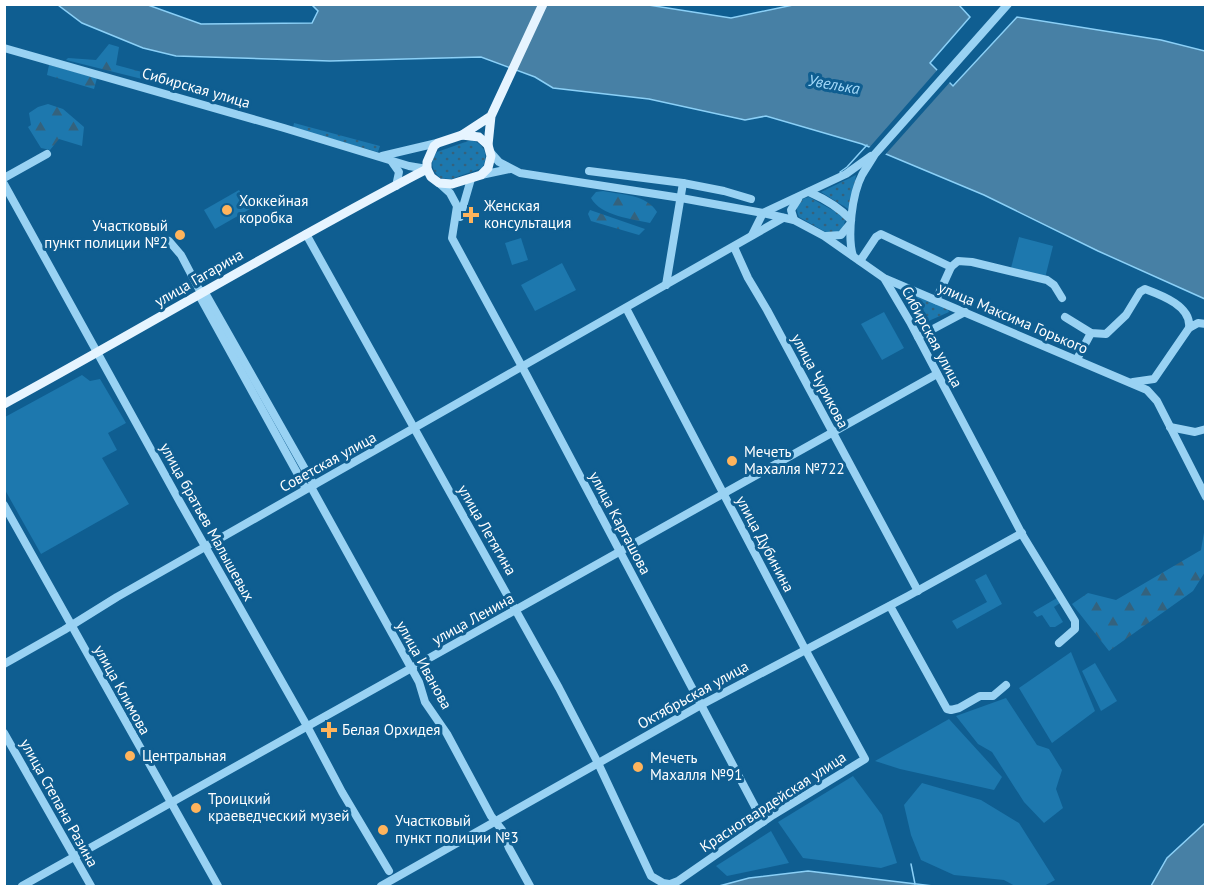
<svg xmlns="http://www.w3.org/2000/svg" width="1210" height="891" font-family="'PT Sans',sans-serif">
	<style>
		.grass { fill: url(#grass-dots) }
		.forest { fill: url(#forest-firs) }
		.green { fill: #1d78ae }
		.water { fill: #4780a5; stroke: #8bd0f7; stroke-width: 1.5 }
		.pier { fill: #0f5e91 }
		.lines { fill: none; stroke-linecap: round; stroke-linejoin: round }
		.stream { stroke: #8bd0f7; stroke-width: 1.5 }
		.minor { stroke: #99d2f3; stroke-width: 8 }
		.major { stroke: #e6f4ff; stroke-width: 9 }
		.poi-dot { fill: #ffb45c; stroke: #0f5e91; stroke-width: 2 }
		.labels { text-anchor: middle; stroke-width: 6; stroke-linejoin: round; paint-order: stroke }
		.street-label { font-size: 15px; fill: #fff; stroke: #0f5e91 }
		.poi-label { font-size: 15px; fill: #fff; stroke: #0f5e91; text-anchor: start }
		.water-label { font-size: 16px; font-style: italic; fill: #a5dbfb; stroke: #0f5e91 }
	</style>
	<defs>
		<pattern id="grass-dots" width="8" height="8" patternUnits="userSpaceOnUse" patternTransform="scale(1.5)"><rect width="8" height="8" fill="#1d78ae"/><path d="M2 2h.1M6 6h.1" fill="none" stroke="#34627d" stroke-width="1.8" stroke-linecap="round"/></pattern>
		<pattern id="forest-firs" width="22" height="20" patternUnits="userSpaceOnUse" patternTransform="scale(1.5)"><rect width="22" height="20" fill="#1d78ae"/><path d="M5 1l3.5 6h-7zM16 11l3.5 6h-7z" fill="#34627d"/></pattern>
	</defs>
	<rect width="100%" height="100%" fill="#0f5e91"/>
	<g class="grass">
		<path d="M294,123L380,146L378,152L293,128Z"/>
		<path d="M471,140C485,144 489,156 482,168L451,179L440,178C432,170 429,162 437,152Z"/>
		<path d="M856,175L850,210L821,192Z"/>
		<path d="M809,197L843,216L845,220L843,230L831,235L799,217C794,206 798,199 809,197Z"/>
		<path d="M912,293L947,307L949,312L924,323L917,311L913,312L906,299L908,295Z"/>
	</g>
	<g class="forest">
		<path d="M109,44L119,47L116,65L142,72V79L66,60L68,58L96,60Z"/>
		<path d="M49,65L97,78L94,89L47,75Z"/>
		<path d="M48,104L63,109L84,127L82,146L59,139L50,150L41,148L28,127L31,125L29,113L38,107Z"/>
		<path d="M603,191C622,195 646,194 657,212L650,223C632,219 601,216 591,198L596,192Z"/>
		<path d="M590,210L645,229L639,235L591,221L588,214Z"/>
		<path d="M1205,527V572L1193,591L1109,651L1072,604L1088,593L1116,600L1201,550Z"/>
	</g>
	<g class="green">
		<path d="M239,190L250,209L215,229L204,210Z"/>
		<path d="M1019,237L1053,246L1045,278L1011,268Z"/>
		<path d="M521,238L528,260L512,265L505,243Z"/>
		<path d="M562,263L576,290L535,311L521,285Z"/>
		<path d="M884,312L904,348L882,360L861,324Z"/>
		<path d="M82,375L90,381L100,379L126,423L108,433L117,450L102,458L129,504L41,554L5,490V417Z"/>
		<path d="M986,574L1002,604L957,629L952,621L987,602L975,580Z"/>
		<path d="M1057,598L1060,603L1054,607L1063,622L1055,627H1050L1042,615L1037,617L1033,612Z"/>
		<path d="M1071,652L1095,711L1052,743L1019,688Z"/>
		<path d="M1095,663L1117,701L1101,711L1082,671Z"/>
		<path d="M1006,698L1037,745L1049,749L1062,770L1056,789L1063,808L1044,823L1024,802L992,752L978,744L956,716Z"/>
		<path d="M949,719L1002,777L994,790L900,769L875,761Z"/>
		<path d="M853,776L882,815L897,863L881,868L803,858L778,822Z"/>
		<path d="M922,783L981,800L1019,823L1055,880L1044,886H1015L1004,880L954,875L921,860L911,835L904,805Z"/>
		<path d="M771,831L789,863L727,876L716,866Z"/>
	</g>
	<g class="water">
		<path d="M311,4H642L731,18L793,5H959L970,17L930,63L953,86L1017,17L1161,40L1205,51V299L1098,251L984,195L862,144L766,116L745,120L649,99L553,88L535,77L481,57L330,61L176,56L143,48L82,23L58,5H148L201,24L312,23L318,11Z"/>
		<path d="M1205,823V886H1151L1167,858Z"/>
		<path d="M808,871L933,886H719L749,878Z"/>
	</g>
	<path class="pier" d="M939,68L951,81L884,156L871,151L868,149Z"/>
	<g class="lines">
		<g class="stream">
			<path d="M841,174L840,172L847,167L867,145"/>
			<path d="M911,864L915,884"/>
		</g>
		<g class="minor">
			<path d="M4,48L284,128L409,166L427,169"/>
			<path d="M491,153L499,162L520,173L681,198L763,213L794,220L824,236L884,278L910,322L1023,536L1075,621V629L1059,643"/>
			<path d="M382,156L437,143"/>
			<path d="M392,162L399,172L396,186"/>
			<path d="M589,171L683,183L724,191L751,199"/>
			<path d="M481,175L510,169"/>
			<path d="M4,178L47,154"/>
			<path d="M439,183L450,193L457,206L452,238L526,374L763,822"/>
			<path d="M4,184L181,504L307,726L342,792L389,871"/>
			<path d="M809,192C825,199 839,207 851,220"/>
			<path d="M460,217L471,179"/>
			<path d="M794,220L791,210L798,199"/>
			<path d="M306,234L559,688L598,763L651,876L663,883L669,884"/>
			<path d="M752,235L763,213L846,174L871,156"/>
			<path d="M826,236L841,235L850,224"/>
			<path d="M169,241L181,255L201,293"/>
			<path d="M734,247L748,278L767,310L918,591"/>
			<path d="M853,256C847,236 852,194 862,175C866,168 871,161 875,154L1008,4"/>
			<path d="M860,261L876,237L881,234L951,267L958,261L972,262L1047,280L1054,285L1062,298"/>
			<path d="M886,279L1147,390L1157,401L1206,497"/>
			<path d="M666,285L683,183"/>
			<path d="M204,291L314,485"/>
			<path d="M199,295L306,489"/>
			<path d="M936,300L951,267"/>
			<path d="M626,308L805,649L865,759L773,815L678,881L665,886"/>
			<path d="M1065,317L1091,333L1106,334L1126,315L1140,292L1145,289C1161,295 1192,306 1189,328L1198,323L1206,324"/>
			<path d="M918,337L965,312"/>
			<path d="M1077,359L1091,333"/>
			<path d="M1133,382L1154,379L1189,328"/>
			<path d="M1170,427L1195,432L1206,429"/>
			<path d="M311,487L419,682L425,702L447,734L491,816L502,830L509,848L530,886"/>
			<path d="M4,505L218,886"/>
			<path d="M890,606L947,709L951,710L959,708L980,696H993L1006,685"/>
			<path d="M4,664L64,630L117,597L783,218"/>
			<path d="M4,733L91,886"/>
			<path d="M22,886L937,374"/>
			<path d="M381,886L701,705L908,596L1022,533"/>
		</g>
		<g class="major">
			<path d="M491,116L462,135L438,143L434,146L427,162V169L431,177L439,183L452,184L481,175L488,168L491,156L488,145L491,116L543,4"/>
			<path d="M462,135L479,137L488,145"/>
			<path d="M4,404C146,327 284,243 427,169"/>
		</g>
	</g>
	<g class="poi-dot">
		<circle cx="227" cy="210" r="6"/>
		<path d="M468 206h6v6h6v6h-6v6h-6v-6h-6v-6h6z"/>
		<circle cx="180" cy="235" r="6"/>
		<circle cx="732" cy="461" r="6"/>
		<path d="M326 721h6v6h6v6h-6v6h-6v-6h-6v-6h6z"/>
		<circle cx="130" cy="756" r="6"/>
		<circle cx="638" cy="767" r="6"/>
		<circle cx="196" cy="808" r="6"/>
		<circle cx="383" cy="830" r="6"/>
	</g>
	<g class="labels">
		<g class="street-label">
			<text transform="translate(196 88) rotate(16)" y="5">Сибирская улица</text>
			<text transform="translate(199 278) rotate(-30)" y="5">улица Гагарина</text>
			<text transform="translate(1013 318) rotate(23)" y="5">улица Максима Горького</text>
			<text transform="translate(932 337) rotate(62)" y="5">Сибирская улица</text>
			<text transform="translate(820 381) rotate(62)" y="5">улица Чурикова</text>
			<text transform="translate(328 462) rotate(-29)" y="5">Советская улица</text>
			<text transform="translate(207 522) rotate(61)" y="5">улица братьев Малышевых</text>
			<text transform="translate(620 523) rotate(62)" y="5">улица Карташова</text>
			<text transform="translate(487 530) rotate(60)" y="5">улица Летягина</text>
			<text transform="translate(765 544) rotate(62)" y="5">улица Дубинина</text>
			<text transform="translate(473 619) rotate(-29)" y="5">улица Ленина</text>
			<text transform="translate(424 665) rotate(61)" y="5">улица Иванова</text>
			<text transform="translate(122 690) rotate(61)" y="5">улица Климова</text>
			<text transform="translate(693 695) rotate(-29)" y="5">Октябрьская улица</text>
			<text transform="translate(773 802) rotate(-33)" y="5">Красногвардейская улица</text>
			<text transform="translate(59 803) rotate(61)" y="5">улица Степана Разина</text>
		</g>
		<g class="poi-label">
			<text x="239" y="206">Хоккейная<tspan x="239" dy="17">коробка</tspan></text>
			<text x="484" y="211">Женская<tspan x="484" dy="17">консультация</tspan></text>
			<text x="168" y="231" text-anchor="end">Участковый<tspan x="168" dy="17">пункт полиции №2</tspan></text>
			<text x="744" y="457">Мечеть<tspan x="744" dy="17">Махалля №722</tspan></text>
			<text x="342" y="735">Белая Орхидея</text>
			<text x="142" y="761">Центральная</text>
			<text x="650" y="763">Мечеть<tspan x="650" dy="17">Махалля №91</tspan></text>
			<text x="208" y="804">Троицкий<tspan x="208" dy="17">краеведческий музей</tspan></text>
			<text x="395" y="826">Участковый<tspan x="395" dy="17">пункт полиции №3</tspan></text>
		</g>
		<g class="water-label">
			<text transform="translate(834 84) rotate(10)" y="6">Увелька</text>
		</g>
	</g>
	<rect width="1210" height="891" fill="none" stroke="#ffffff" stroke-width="12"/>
</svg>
